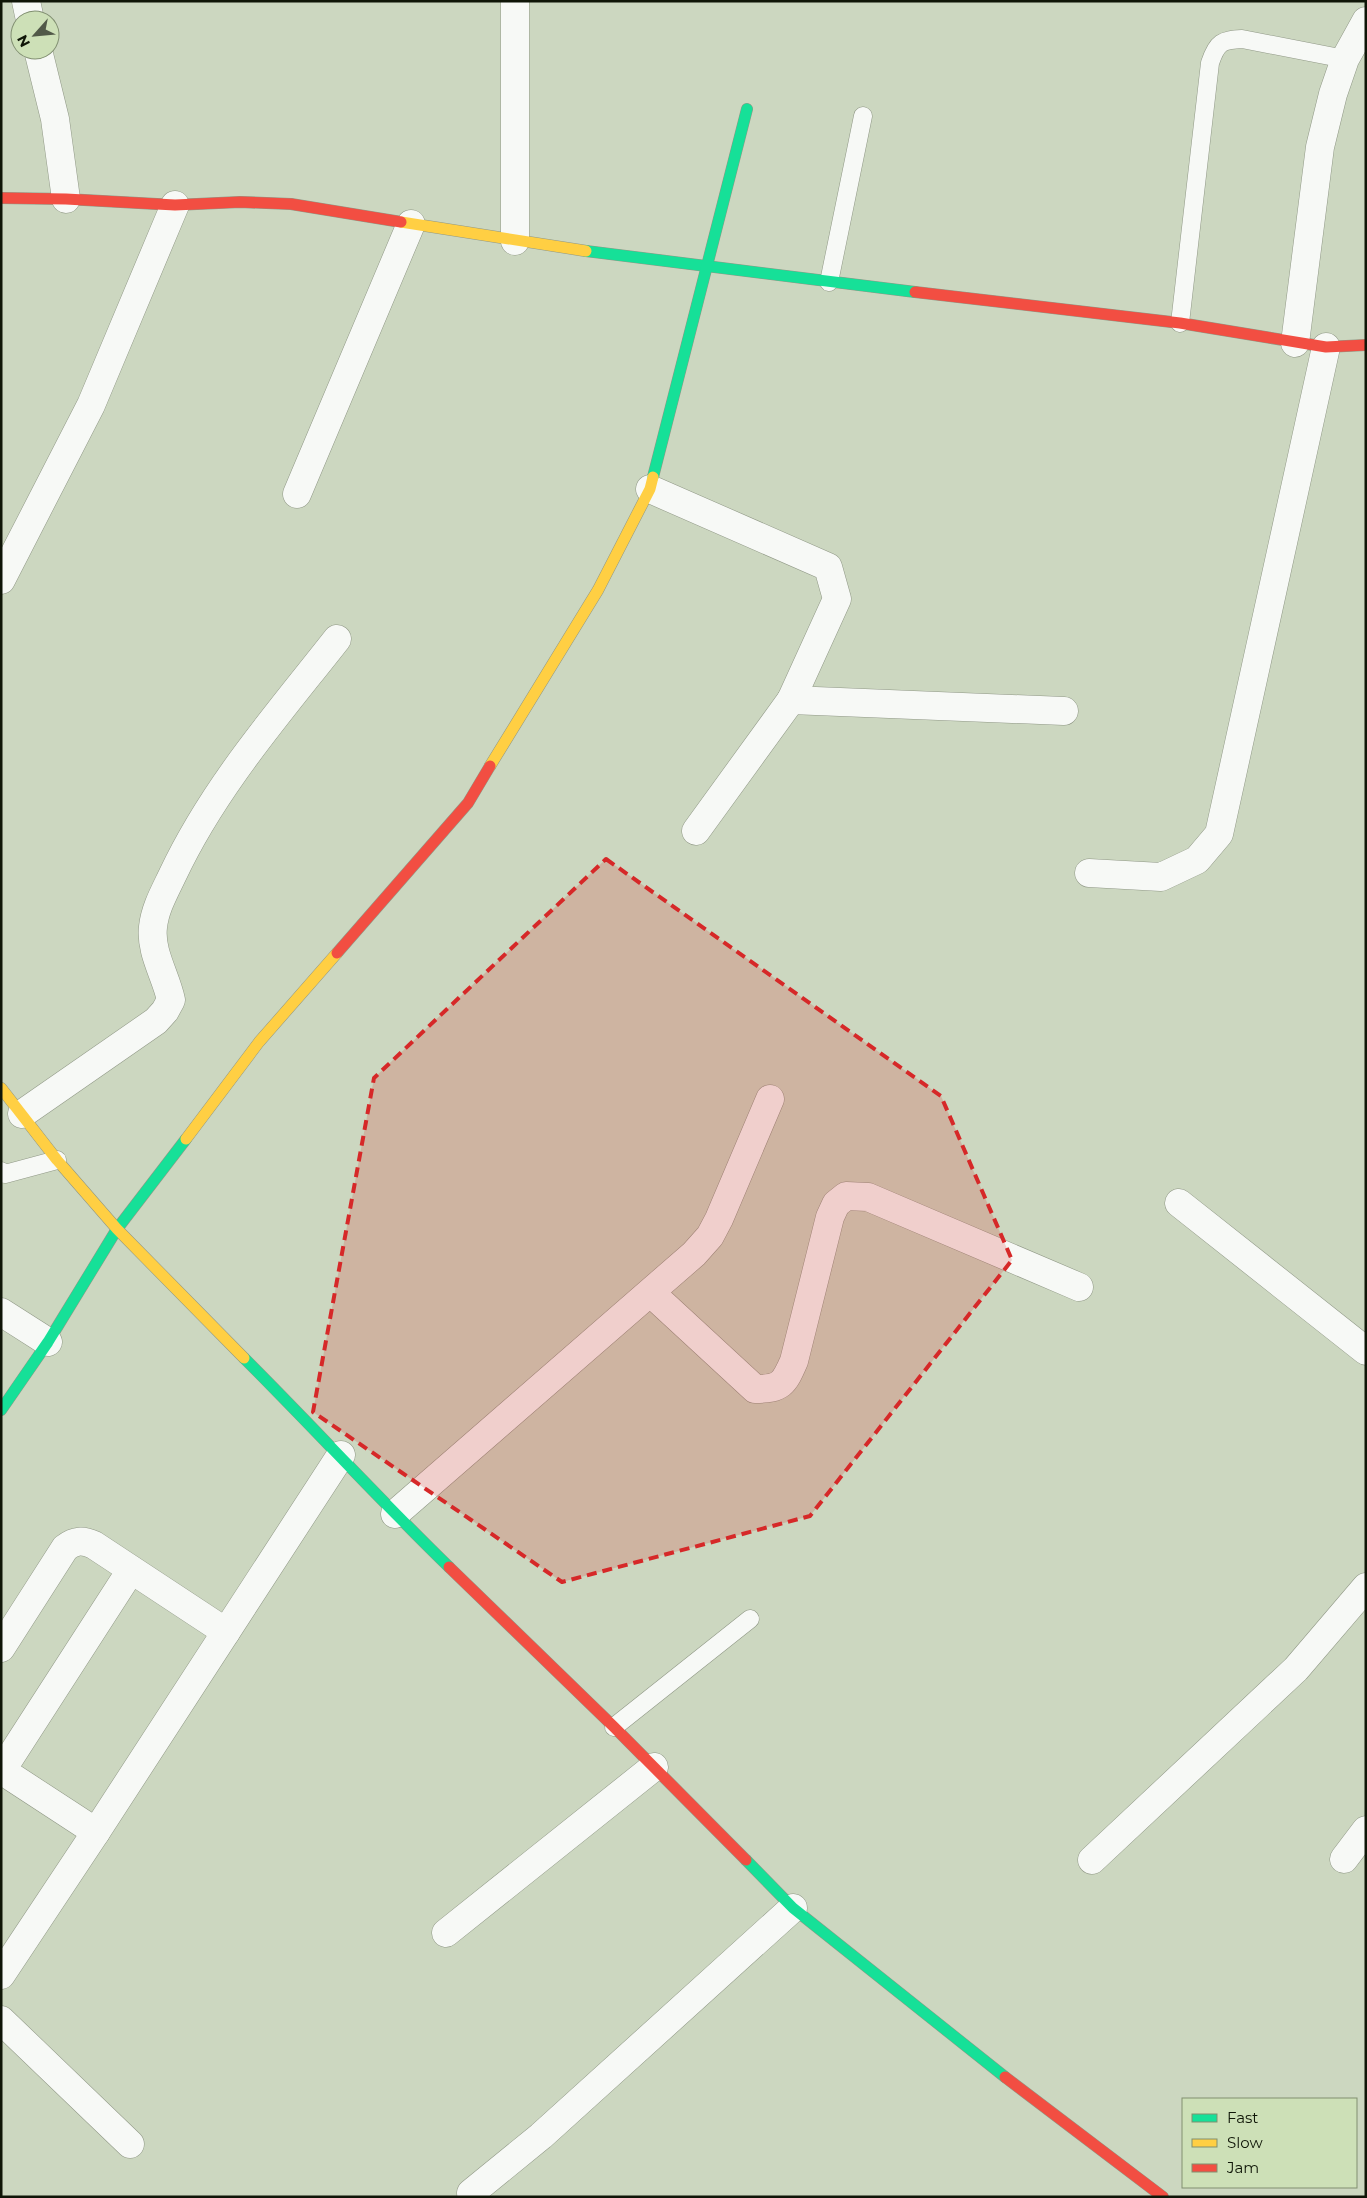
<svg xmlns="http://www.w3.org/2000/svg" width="1367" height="2198" font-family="Montserrat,sans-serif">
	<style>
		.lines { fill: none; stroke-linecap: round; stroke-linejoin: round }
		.lane-casing { stroke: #909886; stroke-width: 19 }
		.street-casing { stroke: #909886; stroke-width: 29 }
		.fast-casing { stroke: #909886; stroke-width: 12 }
		.slow-casing { stroke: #909886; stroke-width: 12 }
		.jam-casing { stroke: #909886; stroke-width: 12 }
		.lane { stroke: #f7f9f6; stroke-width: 18 }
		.street { stroke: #f7f9f6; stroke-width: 28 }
		.fast { stroke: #16e098; stroke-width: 11 }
		.slow { stroke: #ffcf43; stroke-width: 11 }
		.jam { stroke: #f24e42; stroke-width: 11 }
		.marked { fill: #d62828; fill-opacity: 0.2; stroke: #d62828; stroke-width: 4; stroke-dasharray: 10 6; stroke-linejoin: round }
	</style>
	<rect width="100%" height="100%" fill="#ccd7c0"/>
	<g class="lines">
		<g class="lane-casing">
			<g id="lane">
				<path d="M829,282L863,116"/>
				<path d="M1180,323L1210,63C1217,42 1222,40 1242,39L1345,59"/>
				<path d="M1,1171L5,1174L57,1160"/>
				<path d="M614,1727L750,1619"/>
			</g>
		</g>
		<g class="street-casing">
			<g id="street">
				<path d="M26,1L30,20"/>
				<path d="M515,1V241"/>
				<path d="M38,50L55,119L66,199"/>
				<path d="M1295,343L1320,147L1333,94L1345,59L1366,21"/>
				<path d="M650,489L828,567L837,599L791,700L696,831"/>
				<path d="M297,494L411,224"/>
				<path d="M1,580L91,405L175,205"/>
				<path d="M791,700L1064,711"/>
				<path d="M1089,873L1161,877L1197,860L1219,834L1326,347"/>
				<path d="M22,1114L156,1021L165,1011L171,1000C166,976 150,952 153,927C155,908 165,891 173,874C214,787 278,714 337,639"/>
				<path d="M1179,1203L1366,1351"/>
				<path d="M651,1293L755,1389C781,1389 784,1384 794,1361L830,1217L836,1204L846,1196L868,1197L1079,1287"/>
				<path d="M1,1312L48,1342"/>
				<path d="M395,1514L694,1254L710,1236L719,1219L770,1099"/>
				<path d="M1,1648L65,1548C75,1540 83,1540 94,1545L226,1632"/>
				<path d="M1,1770L96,1832"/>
				<path d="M2,1770L131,1570"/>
				<path d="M1344,1859L1366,1830"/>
				<path d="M1092,1860L1296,1669L1366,1587"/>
				<path d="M446,1933L654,1767"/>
				<path d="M1,1975L96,1832L341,1455"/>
				<path d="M1,2020L130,2144"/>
				<path d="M471,2193L541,2136L793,1908"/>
			</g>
		</g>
		<g class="fast-casing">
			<g id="fast">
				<path d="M586,251L915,292"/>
				<path d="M653,477L747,109"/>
				<path d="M244,1358C313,1427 379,1499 449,1567"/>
				<path d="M1,1410L48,1342L117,1229L186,1139"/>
				<path d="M746,1860L793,1908L1005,2077"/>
			</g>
		</g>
		<g class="slow-casing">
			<g id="slow">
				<path d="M401,222L586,251"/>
				<path d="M490,766L598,590L650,489L653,477"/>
				<path d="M1,1088L57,1160L117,1229L244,1358"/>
				<path d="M186,1139L259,1042L337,953"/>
			</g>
		</g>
		<g class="jam-casing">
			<g id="jam">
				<path d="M1,198L66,199L175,205L240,202L291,204L401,222"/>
				<path d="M915,292L1180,323L1326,347L1366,345"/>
				<path d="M337,953L468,803L490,766"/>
				<path d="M449,1567L614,1727L746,1860"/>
				<path d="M1005,2077L1163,2197"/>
			</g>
		</g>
		<use href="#lane" class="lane"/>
		<use href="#street" class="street"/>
		<use href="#fast" class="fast"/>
		<use href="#slow" class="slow"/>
		<use href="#jam" class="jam"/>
	</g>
	<path class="marked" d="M606,859L941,1096L1012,1260L810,1516L562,1582L313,1412L374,1078Z"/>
	<rect width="1367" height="2198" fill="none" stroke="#0f1507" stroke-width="5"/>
	<rect x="1182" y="2098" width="175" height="90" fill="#cde0b7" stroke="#818f71"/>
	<rect x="1192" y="2114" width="25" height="8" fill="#16e098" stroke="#818f71"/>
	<text x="1227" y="2123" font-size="15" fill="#0f1507">Fast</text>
	<rect x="1192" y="2139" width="25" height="8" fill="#ffcf43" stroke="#818f71"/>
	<text x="1227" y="2148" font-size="15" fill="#0f1507">Slow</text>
	<rect x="1192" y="2164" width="25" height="8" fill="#f24e42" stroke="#818f71"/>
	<text x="1227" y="2173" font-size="15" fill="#0f1507">Jam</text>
	<g transform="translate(35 35) rotate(243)"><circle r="24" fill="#cde0b7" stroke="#818f71"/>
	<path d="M0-4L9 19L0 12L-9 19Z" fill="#515948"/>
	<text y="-8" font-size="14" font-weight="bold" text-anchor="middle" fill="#0f1507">N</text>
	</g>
</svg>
